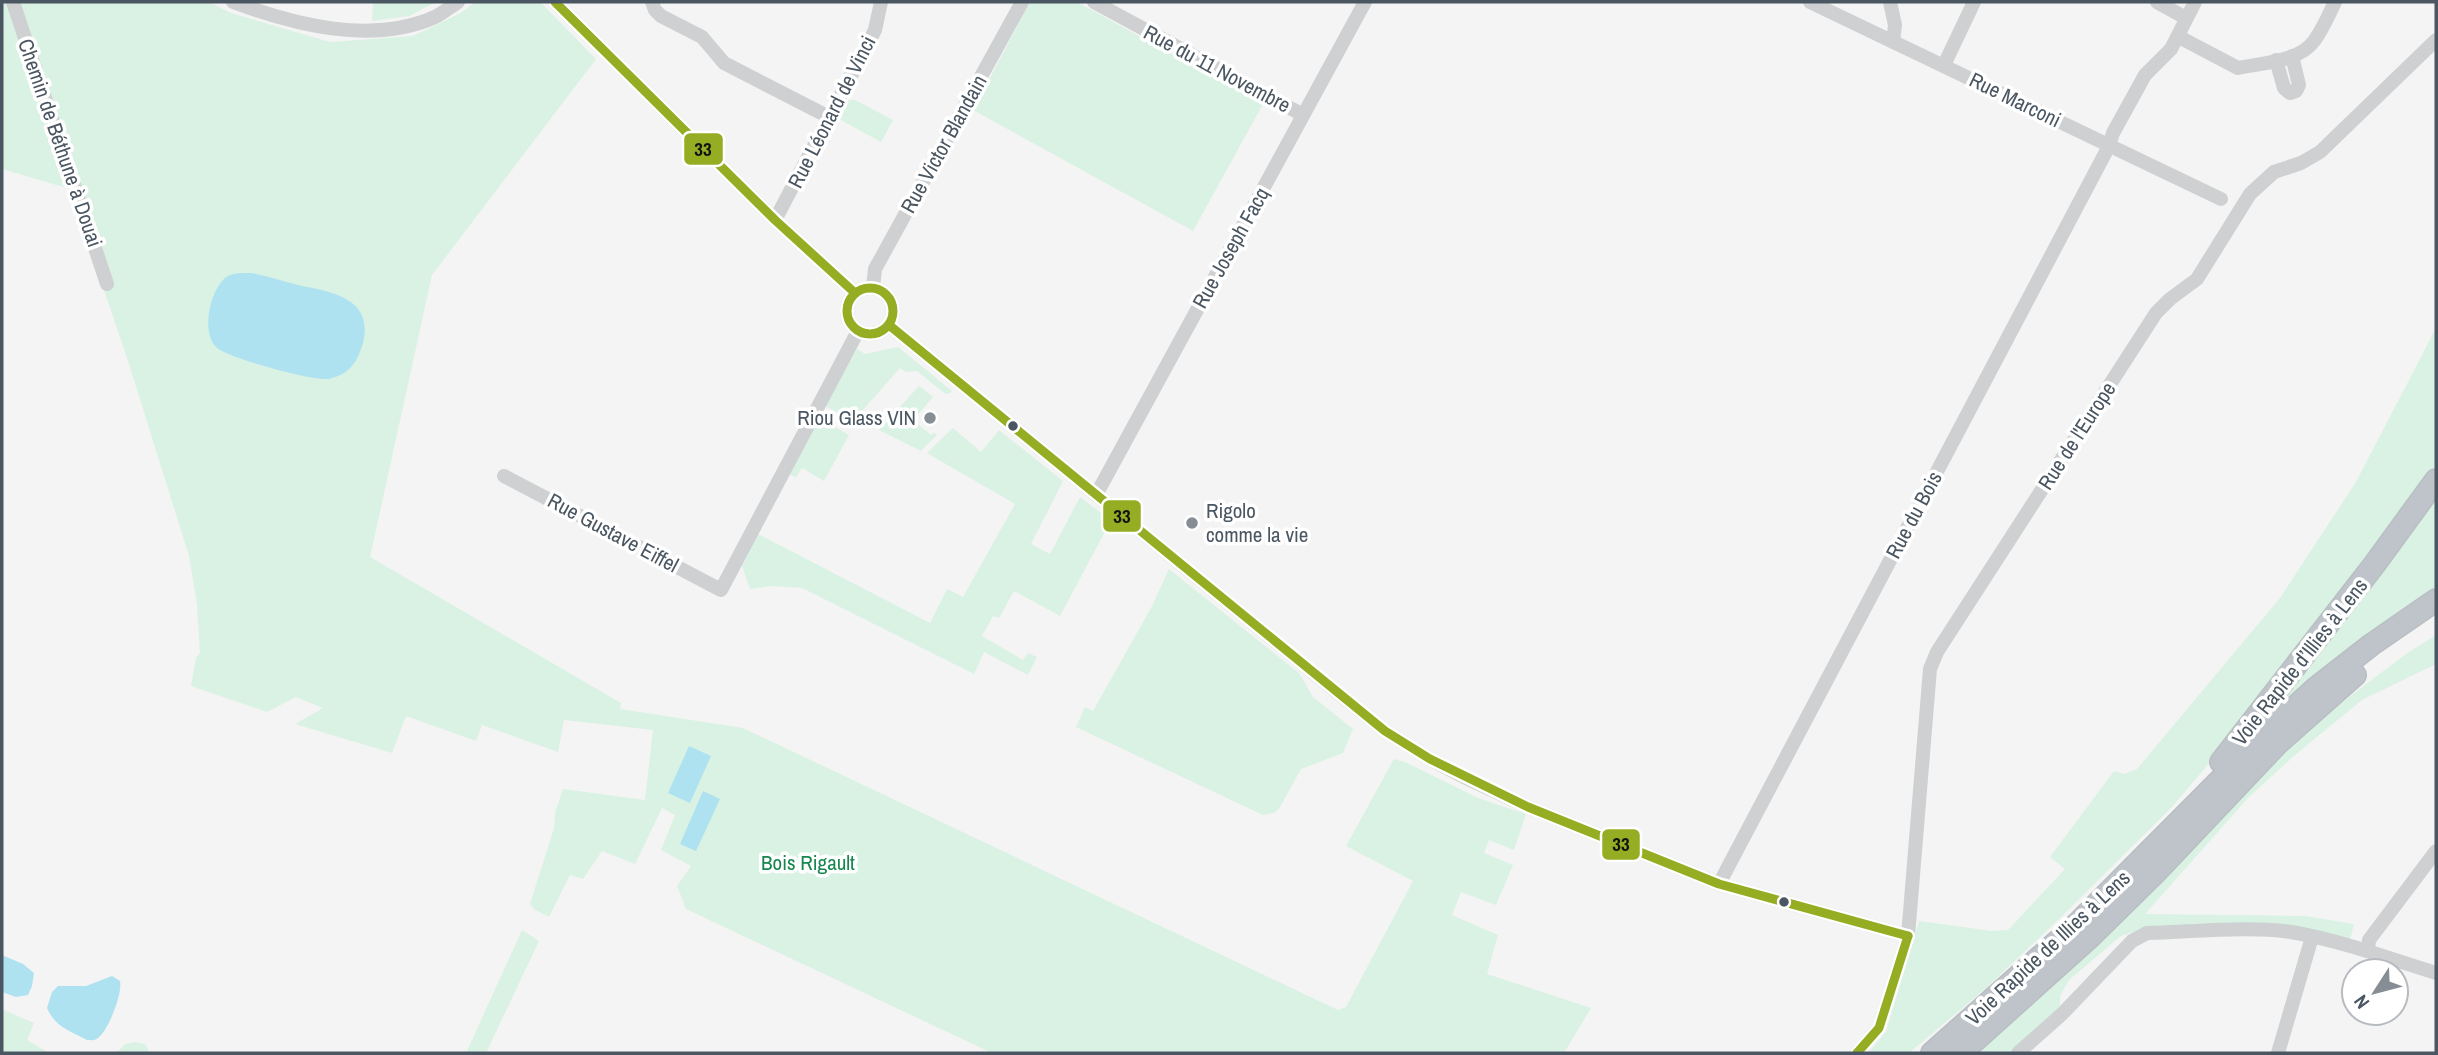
<svg xmlns="http://www.w3.org/2000/svg" width="2438" height="1055" font-family="'Archivo Narrow',sans-serif">
	<style>
		.green { fill: #d9f2e3 }
		.water { fill: #aee2f0 }
		.lines { fill: none; stroke-linecap: round; stroke-linejoin: round }
		.highway-casing { stroke: #b9bec3; stroke-width: 24 }
		.minor { stroke: #ced0d2; stroke-width: 14 }
		.highway { stroke: #bec4c9; stroke-width: 21 }
		.bus-1-casing { stroke: #fff; stroke-width: 14 }
		.bus-1 { stroke: #94ad23; stroke-width: 9 }
		.poi-dot { fill: #868d94; stroke: #fff; stroke-width: 2.5 }
		.bus-dot { fill: #4a5661; stroke: #fff; stroke-width: 2.5 }
		.labels { text-anchor: middle; stroke-width: 7; stroke-linejoin: round; paint-order: stroke }
		.street-label { font-size: 21px; fill: #4a5661; stroke: #fff }
		.poi-label { font-size: 21px; fill: #4a5661; stroke: #fff; text-anchor: end }
		.park-label { font-size: 21px; fill: #17864f; stroke: #fff }
		.line-badge { stroke: #fff; stroke-width: 2.5 }
		.pale-badge-label { font-size: 19px; text-anchor: middle; font-weight: bold; fill: #111 }
	</style>
	<rect width="100%" height="100%" fill="#f4f4f4"/>
	<g class="green">
		<path d="M2,2H209L231,13L330,42L413,36L461,13L475,2H540L596,59L432,275L370,557L621,703L620,709L743,728L1338,1010L1346,1007L1413,881L1346,846L1394,759L1405,762L1478,798L1526,814L1514,850L1489,840L1484,853L1513,865L1496,905L1461,892L1452,915L1498,935L1487,974L1591,1008L1564,1053H992L686,909L677,886L691,866L661,850L675,815L662,808L635,864L602,851L583,879L570,875L549,917L535,910L530,904L554,828L555,813L563,789L645,800L653,730L564,720L558,752L482,725L476,741L406,716L392,753L295,724L323,708L296,697L267,712L191,686L196,658L200,653L197,604L189,556L128,361L70,189L2,169Z"/>
		<path d="M373,2H436L409,16L372,21Z"/>
		<path d="M1030,2H1077L1263,104L1193,231L973,110Z"/>
		<path d="M849,100H855L893,120L881,142L839,119Z"/>
		<path d="M2436,328V465L2311,635L2228,741L2172,807L2055,923L1985,989L1909,1053H1868L1886,1032L1919,921L1992,931L2008,930L2065,869L2050,857L2114,771L2124,774L2137,769L2280,598L2356,482Z"/>
		<path d="M898,347L952,391L949,394L944,393L917,371L906,372L900,368L853,421L825,406L857,349L865,354Z"/>
		<path d="M919,386L933,397L913,420L931,435L934,433L937,435L921,451L879,430Z"/>
		<path d="M817,422H826L849,435L824,481L802,468L796,477L790,475Z"/>
		<path d="M953,428L981,452L999,430L1063,481L1031,544L1050,554L1080,497L1109,519L1108,526L1060,616L1014,591L999,618L993,616L982,636L1023,660L1028,653L1037,657L1028,675L984,652L974,674L802,588L772,586L750,589L742,566L758,534L930,623L947,589L963,597L1015,504L927,453Z"/>
		<path d="M2436,497V588L2359,639L2271,716L2270,714C2325,642 2385,572 2436,497Z"/>
		<path d="M1169,569L1299,673L1313,697L1353,729L1343,753L1301,769L1279,809L1274,813L1263,815L1076,727L1085,707L1093,711L1151,608Z"/>
		<path d="M2436,635V664L2362,700L2295,755L2249,797L2145,914L2306,916L2354,924L2350,940L2142,929L2121,936L2069,980L2060,996V1007L2008,1053H1974L2320,719L2406,654Z"/>
		<path d="M522,930L539,941L486,1053H466Z"/>
		<path d="M2,1009L34,1023L27,1040L49,1053H2Z"/>
		<path d="M135,1042L145,1044L150,1053H117L125,1044Z"/>
	</g>
	<g class="water">
		<path d="M251,273C267,276 282,281 298,285C330,292 374,297 363,343C360,353 356,363 348,370C344,374 334,378 328,379C312,381 227,358 216,347C201,332 210,291 225,278C233,272 242,273 251,273Z"/>
		<path d="M689,746L711,756L690,803L668,793Z"/>
		<path d="M703,791L720,799L696,851L680,844Z"/>
		<path d="M2,955L23,964L34,973L32,986L28,995L16,997L2,992Z"/>
		<path d="M112,976L120,981C123,993 108,1031 98,1038C94,1041 93,1040 87,1040C70,1031 55,1027 47,1008L52,992L58,986H86Z"/>
	</g>
	<g class="lines">
		<g class="highway-casing">
			<g id="highway">
				<path d="M2221,762L2374,565L2436,480"/>
				<path d="M1932,1053L2078,923L2273,727L2316,688L2371,645L2436,600"/>
				<path d="M1961,1053L2091,936L2156,872L2278,743L2355,675"/>
			</g>
		</g>
		<g class="minor">
			<path d="M13,2L107,284"/>
			<path d="M233,2C295,25 372,45 435,17C443,13 450,7 458,2"/>
			<path d="M555,2L775,220L855,293"/>
			<path d="M652,2L655,10L661,16L702,37L724,63L829,117"/>
			<path d="M1094,2L1303,115"/>
			<path d="M1810,2L2221,199"/>
			<path d="M1890,2L1895,25L1893,42"/>
			<path d="M2157,2L2186,18"/>
			<path d="M2179,37L2238,68C2261,63 2299,62 2314,41C2323,29 2329,14 2335,2"/>
			<path d="M2276,60L2284,88L2290,93L2296,91L2299,85L2292,56"/>
			<path d="M1944,65L1974,2"/>
			<path d="M775,220L875,30L881,2"/>
			<circle cx="870" cy="311" r="23"/>
			<path d="M873,288L875,269L1022,2"/>
			<path d="M889,325L1343,697L1385,731L1430,759L1468,779L1528,807L1719,884L1908,936"/>
			<path d="M504,476L721,590L858,331"/>
			<path d="M1096,495L1365,2"/>
			<path d="M1719,884L2109,146L2113,133L2145,75L2171,49L2195,2"/>
			<path d="M2368,951L2369,940L2436,851"/>
			<path d="M1857,1053L1879,1028L1908,936L1930,669L1937,652L2156,313L2170,299L2197,279L2250,194L2274,172L2301,163L2320,152L2436,40"/>
			<path d="M2018,1053L2062,1014L2132,941L2147,933C2192,932 2254,925 2297,933C2345,942 2390,959 2436,973"/>
			<path d="M2278,1053L2312,937"/>
		</g>
		<use href="#highway" class="highway"/>
		<g class="bus-1-casing">
			<g id="bus-1">
				<path d="M555,2L775,220L855,293"/>
				<circle cx="870" cy="311" r="23"/>
				<path d="M889,325L1385,731L1430,759L1528,807L1719,884L1908,936"/>
				<path d="M1857,1053L1879,1028L1908,936"/>
			</g>
		</g>
		<use href="#bus-1" class="bus-1"/>
	</g>
	<g class="poi-dot">
		<circle cx="930" cy="418" r="7"/>
		<circle cx="1192" cy="523" r="7"/>
	</g>
	<g class="bus-dot">
		<circle cx="1013" cy="426" r="6"/>
		<circle cx="1784" cy="902" r="6"/>
	</g>
	<g class="labels">
		<g class="street-label">
			<text transform="translate(1217 69) rotate(28)" y="7">Rue du 11 Novembre</text>
			<text transform="translate(2015 100) rotate(26)" y="7">Rue Marconi</text>
			<text transform="translate(832 112) rotate(-63)" y="7">Rue Léonard de Vinci</text>
			<text transform="translate(60 143) rotate(71)" y="7">Chemin de Béthune à Douai</text>
			<text transform="translate(944 144) rotate(-61)" y="7">Rue Victor Blandain</text>
			<text transform="translate(1231 248) rotate(-61)" y="7">Rue Joseph Facq</text>
			<text transform="translate(2077 436) rotate(-57)" y="7">Rue de l'Europe</text>
			<text transform="translate(1914 515) rotate(-62)" y="7">Rue du Bois</text>
			<text transform="translate(613 533) rotate(28)" y="7">Rue Gustave Eiffel</text>
			<text transform="translate(2300 662) rotate(-52)" y="7">Voie Rapide d’Illies à Lens</text>
			<text transform="translate(2048 948) rotate(-43)" y="7">Voie Rapide de Illies à Lens</text>
		</g>
		<g class="poi-label">
			<text x="916" y="425">Riou Glass VIN</text>
			<text x="1206" y="518" text-anchor="start">Rigolo<tspan x="1206" dy="24">comme la vie</tspan></text>
		</g>
		<g class="park-label">
			<text x="808" y="870">Bois Rigault</text>
		</g>
	</g>
	<g class="line-badge">
		<rect x="683" y="132" width="41" height="34" rx="7" fill="#94ad23"/>
		<rect x="1102" y="499" width="40" height="34" rx="7" fill="#94ad23"/>
		<rect x="1601" y="828" width="40" height="33" rx="7" fill="#94ad23"/>
	</g>
	<g class="pale-badge-label">
		<text x="703" y="156">33</text>
		<text x="1122" y="523">33</text>
		<text x="1621" y="851">33</text>
	</g>
	<rect width="2438" height="1055" fill="none" stroke="#4a5661" stroke-width="7"/>
	<g transform="translate(2375 992) rotate(234)"><circle r="33" fill="#ffffff" stroke="#b7bbc0" stroke-width="2"/>
	<path d="M0-5L12 26L0 18L-12 26Z" fill="#868d94"/>
	<text y="-10" font-size="19" font-weight="bold" text-anchor="middle" fill="#4a5661">N</text>
	</g>
</svg>
